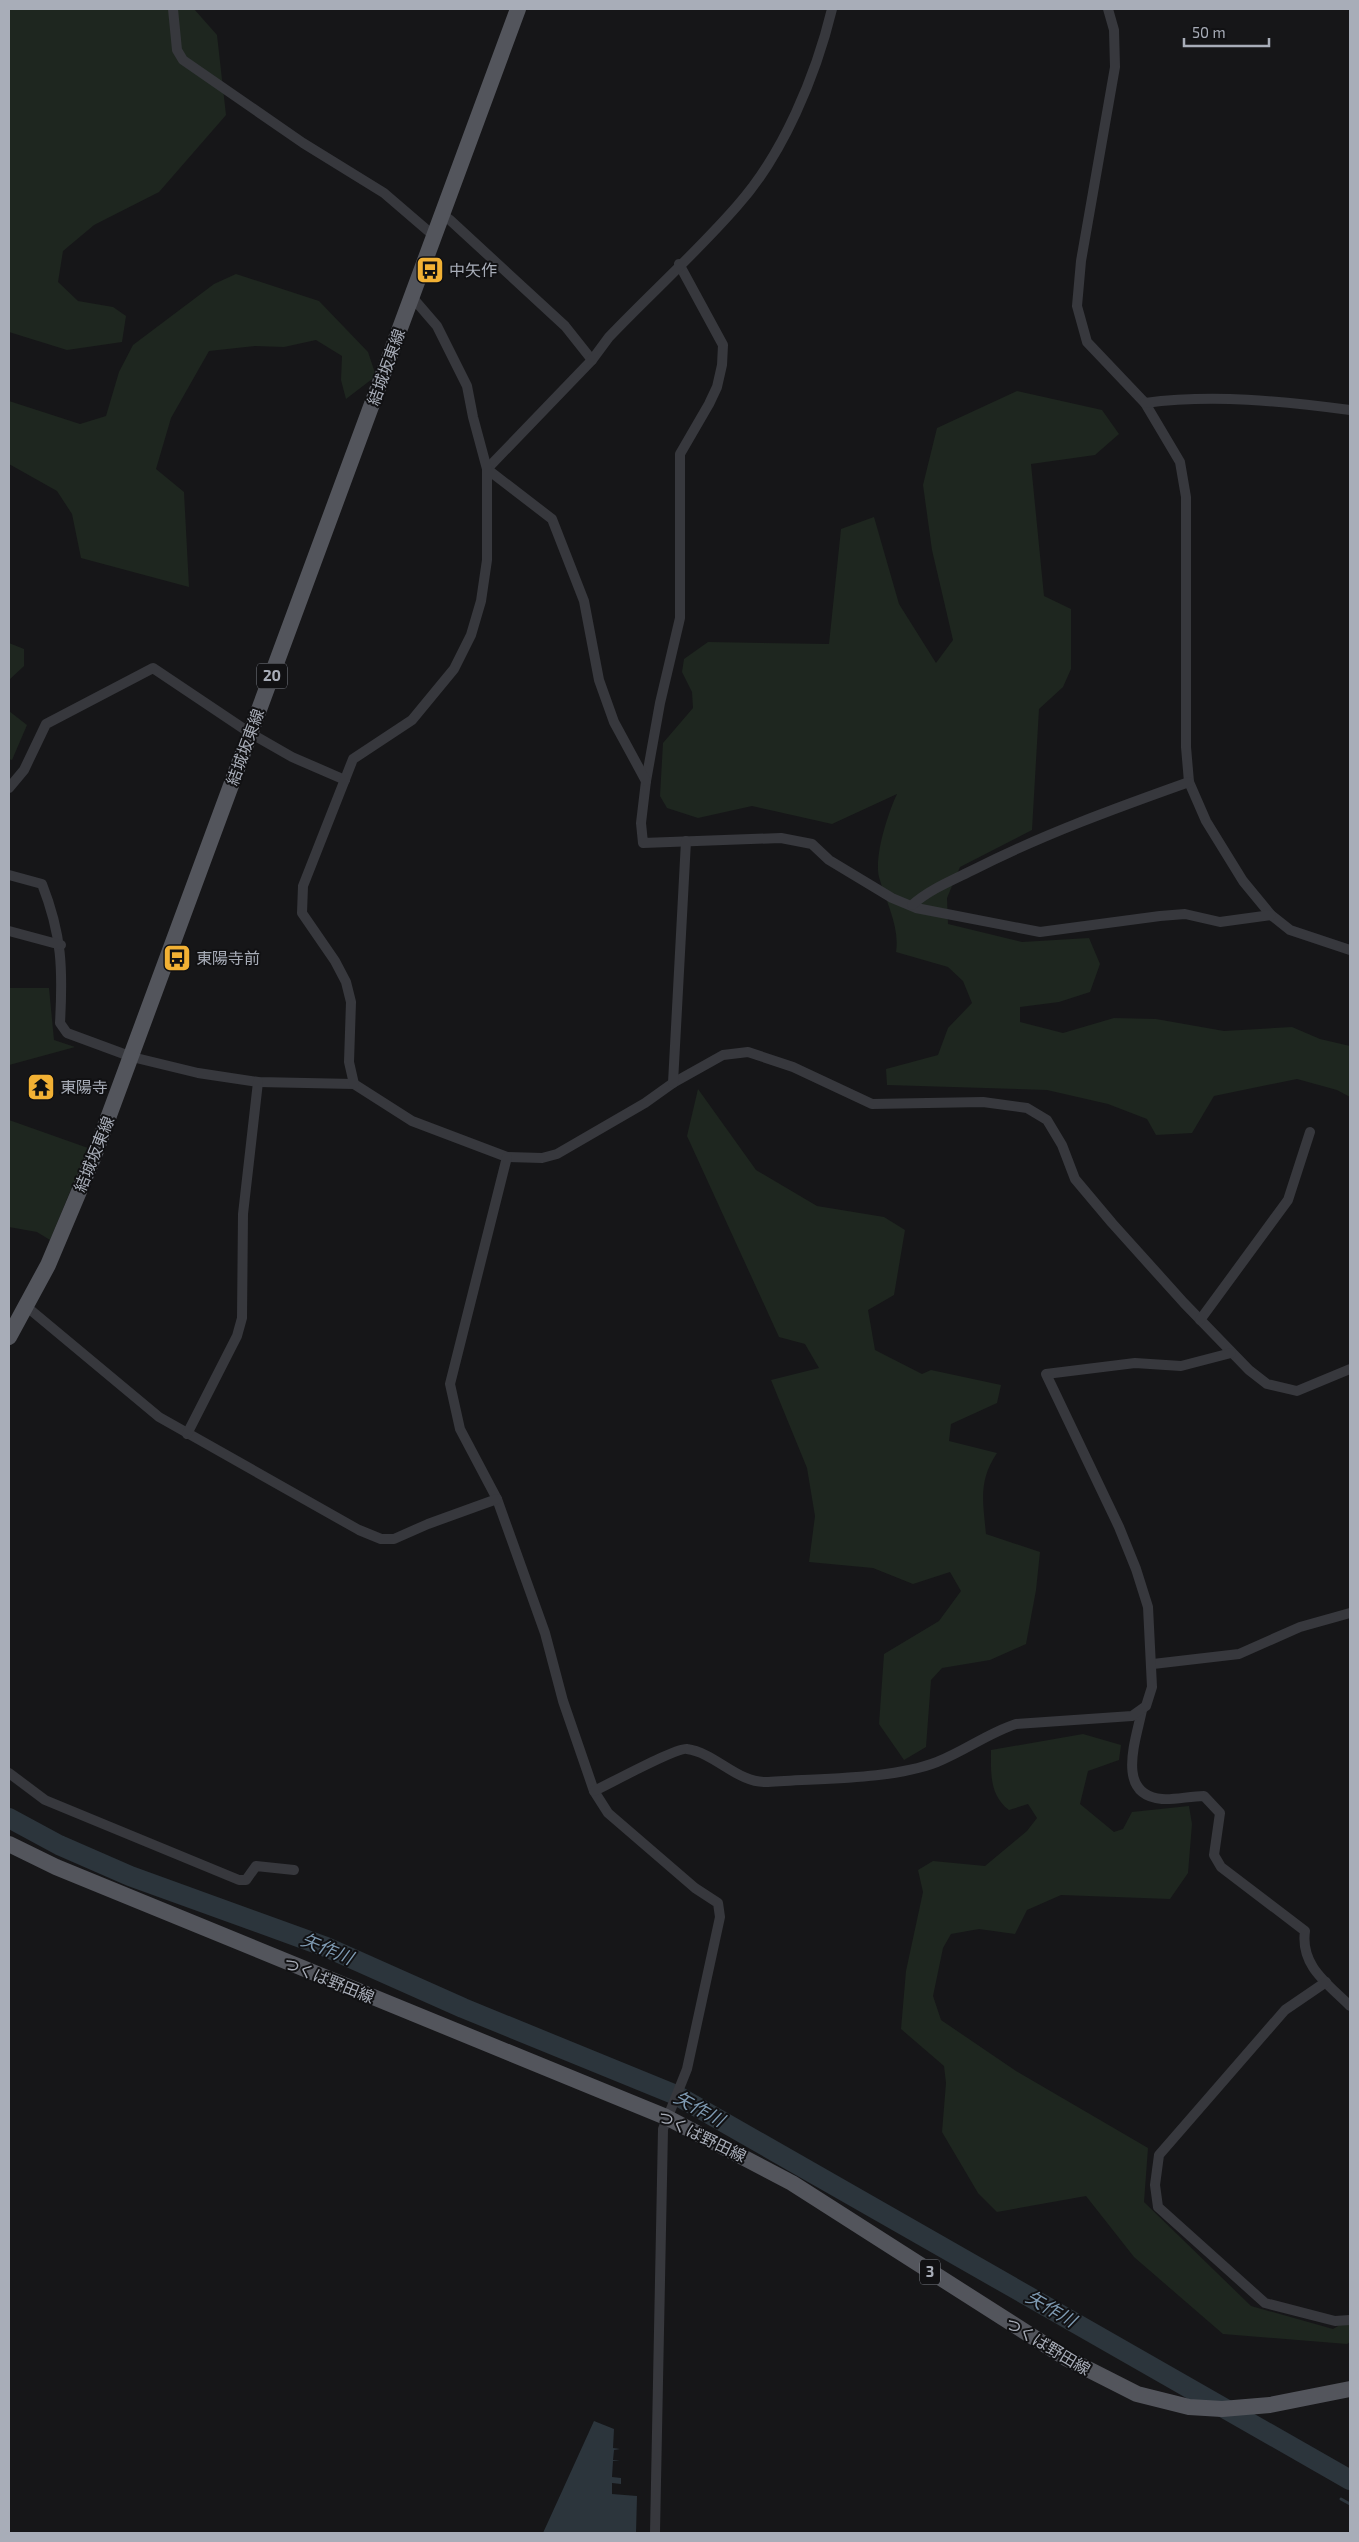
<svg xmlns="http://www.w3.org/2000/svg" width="1359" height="2542" font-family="'Exo 2','Noto Sans JP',sans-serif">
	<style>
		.green { fill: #1e261f }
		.water { fill: #2c353c }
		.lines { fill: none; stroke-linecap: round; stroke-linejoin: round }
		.stream { stroke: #2c353c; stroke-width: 3 }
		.river { stroke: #2c353c; stroke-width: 20 }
		.street { stroke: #37383d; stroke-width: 10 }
		.primary { stroke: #53555c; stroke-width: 16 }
		.labels { text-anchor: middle; stroke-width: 4; stroke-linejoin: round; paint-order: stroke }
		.shield { fill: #111113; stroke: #7b7e86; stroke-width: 1 }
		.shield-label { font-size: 15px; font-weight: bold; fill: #a8adb8 }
		.poi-label { font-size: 16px; fill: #a8adb8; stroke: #111113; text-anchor: start }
		.street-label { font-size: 16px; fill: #a8adb8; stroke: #111113 }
		.water-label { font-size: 18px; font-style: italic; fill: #7f9bb3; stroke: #111113 }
	</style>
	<rect width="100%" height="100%" fill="#161618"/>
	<g class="green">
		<path d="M9,9H194L217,35L226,115L159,192L94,225L63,251L58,282L78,301L113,307L126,316L122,342L67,350L9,332Z"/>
		<path d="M236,274L319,301L368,352L376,376L346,399L341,380L342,356L316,340L284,347L255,346L209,351L171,418L156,469L184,492L189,587L81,558L72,514L57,491L9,464V401L80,424L106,416L119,372L133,345L214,284Z"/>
		<path d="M1017,391L1102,410L1119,434L1095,455L1031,464L1044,596L1071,609V669L1063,687L1039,709L1032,830L960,867L947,898L948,924L1022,942L1089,938L1100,964L1090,992L1059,1002L1020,1007V1022L1063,1033L1114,1018L1156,1019L1224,1031L1292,1027L1320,1039L1350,1046V1097L1337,1090L1297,1079L1214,1096L1192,1133L1156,1135L1147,1119L1108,1104L1047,1090L887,1085L886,1069L938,1055L948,1028L972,1003L963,981L948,967L896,952C900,927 886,902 879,877C874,856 888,813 897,794L832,824L752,806L698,818L667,808L660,796L663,743L693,708L692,692L682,672L684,659L708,642L829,644L841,529L874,517L899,604L936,663L953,640L932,550L923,485L937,428Z"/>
		<path d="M9,643L24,649V666L9,680Z"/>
		<path d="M9,711L27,725L12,760L9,759Z"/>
		<path d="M9,988H49L54,1040L75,1047L9,1065Z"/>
		<path d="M698,1089L756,1170L817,1206L884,1217L905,1230L894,1295L868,1310L875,1350L922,1374L931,1370L1001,1385L997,1403L951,1424L949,1441L997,1453C978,1481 983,1502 986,1534L1040,1552L1036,1590L1026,1644L990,1660L942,1668L931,1680L926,1747L904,1760L879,1724L884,1654L939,1621L961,1591L950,1572L913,1584L873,1568L809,1562L815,1516L807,1468L771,1380L819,1368L805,1344L779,1337L687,1136Z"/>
		<path d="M9,1120L88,1148L50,1240L37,1232L9,1227Z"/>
		<path d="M1083,1734L1121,1745L1119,1760L1088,1771L1080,1804L1114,1832L1123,1829L1132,1812L1189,1806L1192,1824L1188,1873L1170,1899L1061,1895L1027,1910L1015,1934L979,1929L951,1934L943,1948L933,1996L941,2020L1016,2071L1148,2148L1144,2202L1251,2306L1333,2329L1350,2319V2342L1347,2344L1223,2334L1134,2257L1086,2196L997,2212L978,2193L942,2132L946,2083L944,2066L901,2029L906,1971L923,1892L918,1870L933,1861L985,1866L1027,1831L1037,1818L1028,1804L1009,1810C989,1795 991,1772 991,1750Z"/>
	</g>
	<path class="water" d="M594,2421L614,2429L613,2448L620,2449L614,2450L613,2460L620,2461H613L612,2477L621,2478V2484L612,2483V2494L637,2496L636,2533H543Z"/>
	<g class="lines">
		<path class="stream" d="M1341,2499L1350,2504"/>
		<path class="river" d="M9,1818L59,1845L130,1876L326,1947L463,2008L676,2095L1350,2480"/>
		<g class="street">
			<path d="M173,9L177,50L183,60L303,143L384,193L434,236"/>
			<path d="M1108,9L1114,30L1115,67L1081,261L1077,306L1087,342L1145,403L1180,462L1186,497V747L1189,782L1206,821L1243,881L1271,915L1290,930L1350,950"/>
			<path d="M441,214L450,220L565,326L592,360"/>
			<path d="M679,264L723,345L722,365L717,387L709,404L680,454V618L660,703L646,781L641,823L643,843L781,838L812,844L829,860L892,898L916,908L1040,932L1160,916L1185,914L1220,922L1271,915"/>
			<path d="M1145,403C1213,394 1282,401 1350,410"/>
			<path d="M487,469L592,360L609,337C651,293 697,252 737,206C783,155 816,75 832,9"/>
			<path d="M487,469L552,519L584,601L599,680L614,722L646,781"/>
			<path d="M9,788L24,770L46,724L153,668L250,733L292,757L345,780"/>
			<path d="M9,875L42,884C62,935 63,969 60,1023L67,1033L132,1057L198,1073L258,1082L354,1084L412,1121L507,1157L542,1158L557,1154L645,1103L673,1083L723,1055L748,1052L793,1067L872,1104L983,1102L1027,1108L1047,1120L1062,1145L1075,1179L1112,1223L1184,1303L1249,1370L1267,1384L1297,1391L1350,1369"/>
			<path d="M912,905C930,889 953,880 975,869C1044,834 1116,808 1189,782"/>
			<path d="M9,931L61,945"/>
			<path d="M673,1083L686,841"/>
			<path d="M354,1084L349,1062L351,1002L346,982L335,961L302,913L303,886L353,759L412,720L454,669L471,635L481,601L487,560V469L473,417L467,386L437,326L412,297"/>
			<path d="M507,1157L450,1384L460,1429L497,1499L545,1633L563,1701L594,1791L608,1813L695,1888L718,1903L720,1917L687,2069L663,2129L655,2533"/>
			<path d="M27,1307L159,1417L359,1530L381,1539H394L428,1524L497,1499"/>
			<path d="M1200,1320L1288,1200L1310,1132"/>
			<path d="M187,1434L237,1336L242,1318L243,1214L258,1082"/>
			<path d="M1153,1664L1239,1654L1300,1627L1350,1613"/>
			<path d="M1142,1710C1136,1740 1115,1795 1162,1799C1175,1800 1190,1796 1204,1796L1220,1813L1214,1855L1221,1867L1305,1931C1300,1966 1328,1984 1350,2006"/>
			<path d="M9,1773L45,1800L239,1880H246L256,1866L294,1870"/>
			<path d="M594,1791C609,1784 677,1747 687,1749C716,1753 738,1784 768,1782C818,1778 891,1780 937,1762C965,1751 988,1733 1016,1724L1132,1716L1146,1706L1152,1687L1148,1607L1136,1569L1119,1527L1046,1374L1135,1363L1181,1366L1231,1353"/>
			<path d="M1326,1982L1285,2010L1159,2155L1155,2185L1158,2207L1265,2303L1335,2321L1350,2320"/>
		</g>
		<g class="primary">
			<path d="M9,1337L48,1265L94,1156L518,9"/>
			<path d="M9,1844L56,1867L666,2117L792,2183L1066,2358L1137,2394L1189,2407L1222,2409L1270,2405L1350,2389"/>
		</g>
	</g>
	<defs>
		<g id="bus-square" transform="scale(1.4375)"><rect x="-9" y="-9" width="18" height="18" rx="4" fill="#f2b134" stroke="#111113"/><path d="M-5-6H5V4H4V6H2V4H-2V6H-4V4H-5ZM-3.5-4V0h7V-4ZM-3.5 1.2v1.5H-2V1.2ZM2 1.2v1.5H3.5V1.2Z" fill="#111"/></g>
		<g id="temple-square" transform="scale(1.4375)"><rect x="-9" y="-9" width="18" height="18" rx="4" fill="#f2b134" stroke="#111113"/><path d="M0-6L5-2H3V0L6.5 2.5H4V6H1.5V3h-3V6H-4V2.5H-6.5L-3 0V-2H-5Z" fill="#111"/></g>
	</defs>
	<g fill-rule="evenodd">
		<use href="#bus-square" x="430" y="270"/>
		<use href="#bus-square" x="177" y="958"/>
		<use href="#temple-square" x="41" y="1087"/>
	</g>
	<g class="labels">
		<g class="shield">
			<rect x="257" y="663.5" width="30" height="25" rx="4"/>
			<rect x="920" y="2259.5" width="20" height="25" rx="4"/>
		</g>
		<g class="shield-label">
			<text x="272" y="681">20</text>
			<text x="930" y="2277">3</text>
		</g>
		<g class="poi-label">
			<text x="449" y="276">中矢作</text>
			<text x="196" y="964">東陽寺前</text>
			<text x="60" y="1093">東陽寺</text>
		</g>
		<g class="street-label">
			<text transform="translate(386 367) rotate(-70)" y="6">結城坂東線</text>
			<text transform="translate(245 747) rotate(-70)" y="6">結城坂東線</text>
			<text transform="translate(94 1154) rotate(-68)" y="6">結城坂東線</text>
			<text transform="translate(329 1980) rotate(22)" y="6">つくば野田線</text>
			<text transform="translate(702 2136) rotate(26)" y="6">つくば野田線</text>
			<text transform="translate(1048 2346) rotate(31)" y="6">つくば野田線</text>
		</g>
		<g class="water-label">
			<text transform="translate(327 1949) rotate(22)" y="6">矢作川</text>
			<text transform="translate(699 2109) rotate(29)" y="6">矢作川</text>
			<text transform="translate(1051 2309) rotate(30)" y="6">矢作川</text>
		</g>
	</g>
	<rect width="1359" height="2542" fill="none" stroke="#a8adb8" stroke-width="20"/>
	<path d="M1184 38v8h85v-8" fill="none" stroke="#a8adb8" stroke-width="2.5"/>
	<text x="1192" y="38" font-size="15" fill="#a8adb8" stroke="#111113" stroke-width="4" paint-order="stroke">50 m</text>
</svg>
